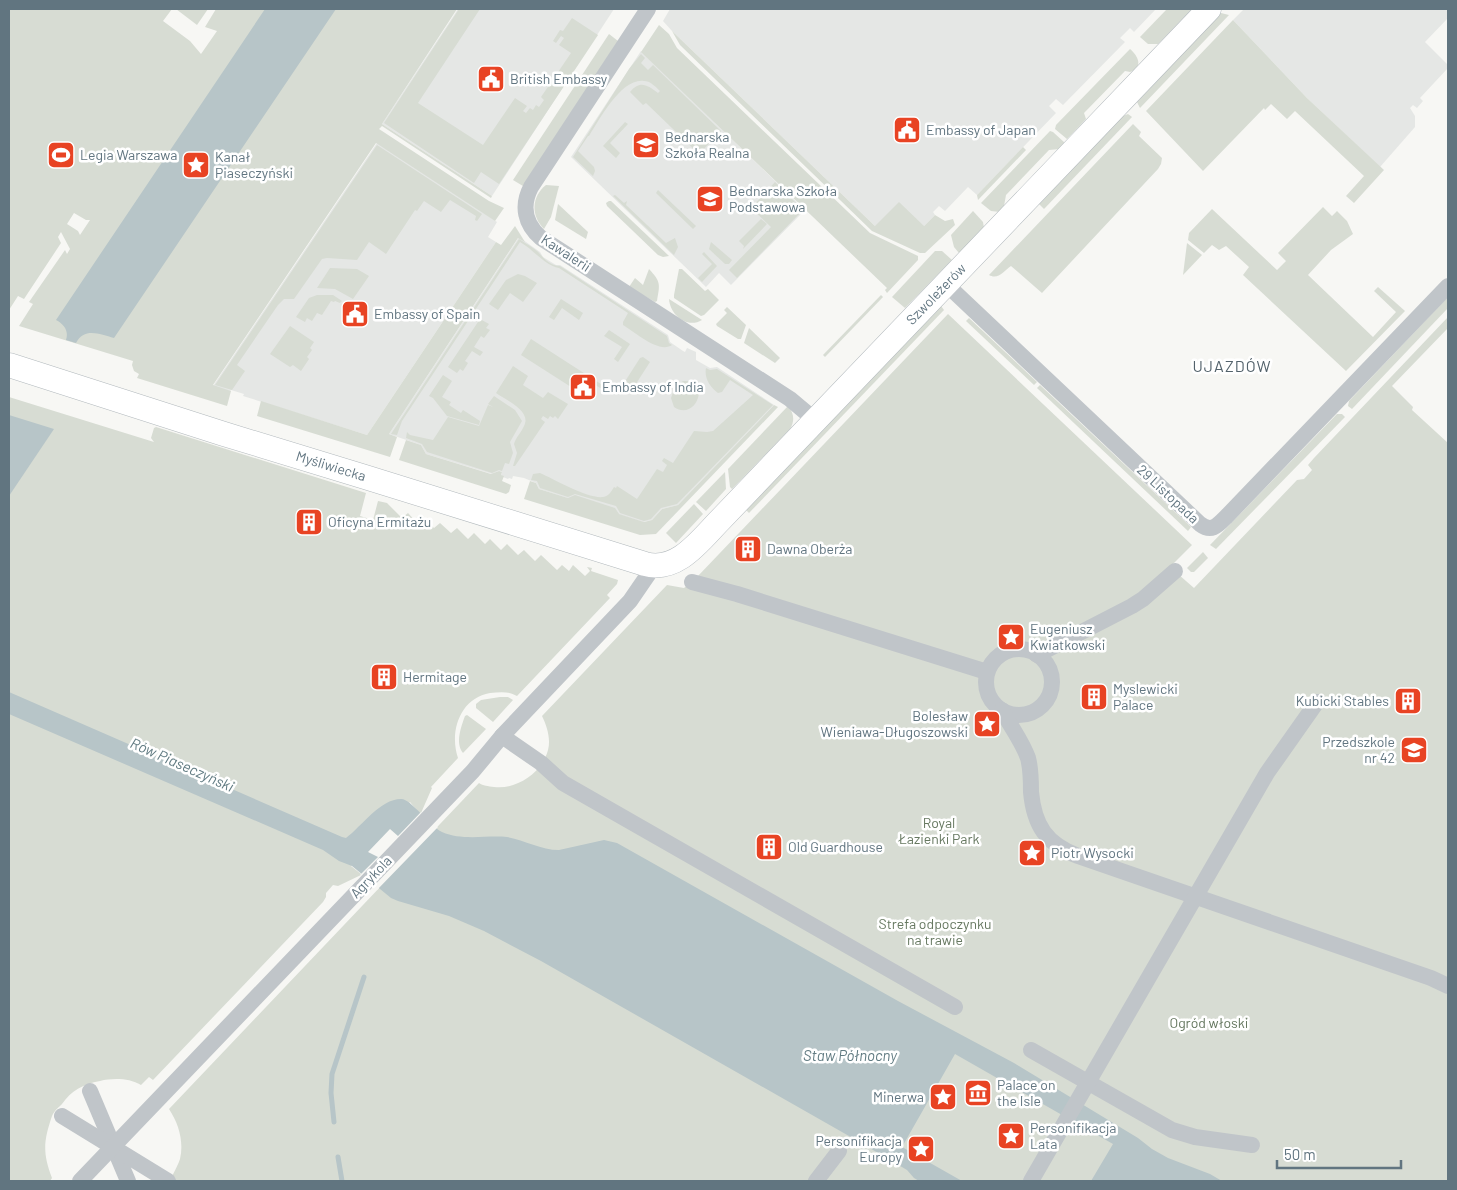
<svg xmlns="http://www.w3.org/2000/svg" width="1457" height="1190" font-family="Barlow,sans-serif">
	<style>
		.built { fill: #e5e7e5 }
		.green { fill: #d7dcd3; fill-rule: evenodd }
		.water { fill: #b7c5c8 }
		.pier { fill: #f7f7f4 }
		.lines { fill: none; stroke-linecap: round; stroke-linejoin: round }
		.stream { stroke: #b7c5c8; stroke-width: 5 }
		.secondary-casing { stroke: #b2b9bd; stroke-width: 25 }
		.street { stroke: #c0c5c9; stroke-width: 16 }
		.secondary { stroke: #fff; stroke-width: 24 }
		.labels { text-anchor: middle; stroke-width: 5; stroke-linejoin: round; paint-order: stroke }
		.poi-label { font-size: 14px; fill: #617580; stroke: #fff; text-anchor: start }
		.street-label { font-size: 14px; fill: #617580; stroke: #fff }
		.park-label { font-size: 14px; fill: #667860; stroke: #fff }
		.water-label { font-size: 15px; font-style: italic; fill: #617b82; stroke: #fff }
		.quarter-label { font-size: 16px; letter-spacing: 1px; fill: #53626b; stroke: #fff }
	</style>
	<rect width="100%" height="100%" fill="#f7f7f4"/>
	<g class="built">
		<path d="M458,9H614L492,196L382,124Z"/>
		<path d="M670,9H1156L1134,32L1130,28L1120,38L1125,42L1063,105L1056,99L1049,106L1056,113L977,195L968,187L945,211L939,206L933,212L935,215L924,226H875L672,31L663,21Z"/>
		<path d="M1244,9H1448V18L1425,42L1448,65V68L1420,98L1423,101L1417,108L1413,105L1410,108L1415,116V127L1380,167L1307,98L1233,20Z"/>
		<path d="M641,51L805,210L731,285L719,273L706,287L571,157Z"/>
		<path d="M377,143L497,222L488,237L496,242L367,435L243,396L244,394L231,390L230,391L213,386Z"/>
		<path d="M519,237L540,252L543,257L556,265H560L668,335L670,342L683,351L685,352L687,348L696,352V360L710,368L717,367L774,405L678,505L662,509L652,520L643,522L539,489L536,483L524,478L513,476L512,479L509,478L508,479L503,477L501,475L502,472L499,471L492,474L426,454L421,445L389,434Z"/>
	</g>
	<g class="green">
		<path d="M9,9H172L163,21L190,41L201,54L217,31L205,27L216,9H457L382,124L492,196L491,198L382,126L379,129L489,201L504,208L495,221L376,143L213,385L231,391L227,406L137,378L139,374L134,371L132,365L133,361L19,326L33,304L29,302L65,250L67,254L70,249L61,232L58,237L61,243L24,299L18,296L9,310ZM74,213L86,220H90L80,235L78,231L67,224Z"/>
		<path d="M176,9H208L197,25Z"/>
		<path d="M459,9H480L418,103L483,145L515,98L527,106L523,111L526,113L530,108L533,110L536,105L539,107L544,100L541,97L571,53L559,45L564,38L561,36L556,43L553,41L560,30L563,31L572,18L598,35L499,184L481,172L474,183L384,123Z"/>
		<path d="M1167,9H1192L1158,44H1148L1140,37Z"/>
		<path d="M1221,13L1229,15L1140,108L1137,102L1140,99Z"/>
		<path d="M1233,20L1307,98L1384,170L1354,203L1346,196L1364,176L1295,111L1287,119L1271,104L1265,110L1264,108L1203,171L1146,111Z"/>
		<path d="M659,25L669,34L677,48L870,233L918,256V260L887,293L885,290L887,288L641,52Z"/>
		<path d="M672,31L875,226L899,202L924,226L935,215L945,221L953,219L955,225L925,253H920L872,231L680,45Z"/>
		<path d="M609,34L618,41L523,186L513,180Z"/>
		<path d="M1130,49C1138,56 1144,67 1130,72L1125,71L1084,113L1086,119L1067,139L1055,129L1056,125Z"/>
		<path d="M641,54L645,58L641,63L648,70L653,65L721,131L699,154L646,103L643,105L630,92C640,80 647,85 658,93L660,91C655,86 650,81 644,81C621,78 600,119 589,136H588L578,151L594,167L595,171L593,176L573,157L629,69Z"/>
		<path d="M1128,114L1132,117L1044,209L1039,204L1123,116Z"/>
		<path d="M625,122L628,124L610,143L620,153L616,158L603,146Z"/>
		<path d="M1133,124L1141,132L1139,136L1162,158L1161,164L1158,169L1042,293L1011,266C1004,271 998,280 989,275Z"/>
		<path d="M1050,131L1053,132L1065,143L1060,149L1049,150L1006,195L1004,206L1000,212L991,211L981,203Z"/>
		<path d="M377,145L482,214L477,221L475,220L476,216L450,200L441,212L424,201L417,211L415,210L386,254L369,242L357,260L327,258L322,259L294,299H284L278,305L237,365L245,371L232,390L215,385Z"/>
		<path d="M1023,147L1026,150L978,200L977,195Z"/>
		<path d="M775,182L803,210L737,278L729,270L771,227L751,208Z"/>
		<path d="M546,185L559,186L551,217L544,229C531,216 531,197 546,185Z"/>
		<path d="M658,190L696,226L693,229L656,193Z"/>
		<path d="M615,195L624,203L627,201L626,205L666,243L675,238L678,247L674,255L613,196Z"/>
		<path d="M609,201H611L669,256L663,257L658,255L607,206L606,203Z"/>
		<path d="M558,204L588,232L586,239L555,220Z"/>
		<path d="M1323,207L1332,216L1337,211L1347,221L1353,234L1331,250L1308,275L1373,337L1396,312L1374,291L1378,287L1405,311L1346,371L1243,275L1249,267L1226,246L1219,250L1212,245L1204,253L1188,240L1189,233L1212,209L1277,270L1286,261L1278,253Z"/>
		<path d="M973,211L983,222L984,228L959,253L954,247L951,235Z"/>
		<path d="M761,219L767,224L743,249L744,246L739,241Z"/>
		<path d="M515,226L525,242L518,238L389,434L397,437L390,457L257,416L261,401L367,435L496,242L501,245Z"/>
		<path d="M519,239C525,243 535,248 540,254C545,260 552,266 560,266L667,336L669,343L672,345C659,354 635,332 623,325V322L628,313L559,268C544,265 533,249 520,242L402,421L397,435L391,434Z"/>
		<path d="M711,242L732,260L729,264H725L709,249Z"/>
		<path d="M1187,243L1202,255L1183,275Z"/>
		<path d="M935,251H942L952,260L905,308L892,297Z"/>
		<path d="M704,252L717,266L702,282L698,278L712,264L702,254Z"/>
		<path d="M330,268L357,269L369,276L353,299L335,289L317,288Z"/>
		<path d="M649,269C661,282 660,284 657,301L655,302L629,287L635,278L643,285Z"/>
		<path d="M679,269H682L705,291L708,289L719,300L704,315L701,316L674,298V295Z"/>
		<path d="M518,274L525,276L537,283L523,302L510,293L498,310L489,304L506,280Z"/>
		<path d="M317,295H333L342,301L340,303L335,301L334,302L331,301L322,315L317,313L312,321L307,318L305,322L296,317L309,298Z"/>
		<path d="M881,295L883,297L825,357L823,355Z"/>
		<path d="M1448,297V308L1352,409L1348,406L1349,401Z"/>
		<path d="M561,299L583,313L579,320L562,308L554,320L549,317Z"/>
		<path d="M669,299L702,320C687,329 670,315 669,299Z"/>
		<path d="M941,306L944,310L749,513L746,510Z"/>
		<path d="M727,307L746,325L741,339H738L717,326L716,324L727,313L724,310Z"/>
		<path d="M948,314L1192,545L1170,567L1194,588L1297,480L1304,479L1312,470L1308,465L1314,458L1448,317V328L1392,386L1413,407L1412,410L1448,443V1181H170C173,1173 177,1168 180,1159C184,1142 179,1124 169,1109L479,783C483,786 488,786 494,787C516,790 542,773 548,750C551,739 547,726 542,716L667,585L684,588L698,576Z"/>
		<path d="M969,318L1037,382L1034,385L966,321Z"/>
		<path d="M480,319L489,324L486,328L490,330L484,338L481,336L474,347L483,352L480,356L472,351L465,361L468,363L463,371L460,369L457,373L448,367Z"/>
		<path d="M290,326L314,342L310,348L312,350L307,357L309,359L301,371L293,365L290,367L270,354Z"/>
		<path d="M749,328L780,358L775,363L744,343Z"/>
		<path d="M609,330L630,344L618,362L614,359L622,347L604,336Z"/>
		<path d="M531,339L604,386L602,389L590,382L582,394L521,355Z"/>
		<path d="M643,357L650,362L632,390L625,385L624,383L640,358Z"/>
		<path d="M513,366L528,376L523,385L543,398L548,392L568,404L558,419L555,416L553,418L550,416L548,419L543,416L541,419L545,422L515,466H513L517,453L514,444C516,437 521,433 524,426C532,411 506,400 496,393Z"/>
		<path d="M706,368L710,370L717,369L773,405L677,504L661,508L651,519L644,521L620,513L616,506L575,494L568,497L540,488L537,481L531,480L533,474L540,473C554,479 588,499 603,497C609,496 611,492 614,487L616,488L617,486L637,499L657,469L663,472L667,465L662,461L664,458L673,463L694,431L707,432L713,431L753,395L730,380L722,392L718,393C710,387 704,378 706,368Z"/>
		<path d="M443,375L452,381L442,397L451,402L449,405L461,413L463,410L480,421L479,425L447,416L433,398L429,396Z"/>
		<path d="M683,381C712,379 696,422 674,407L671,398L675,387Z"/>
		<path d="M1040,385L1191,527L1188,531L1037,388Z"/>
		<path d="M494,396L515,410L522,421L510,442L513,453L509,464L505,463L502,471L499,470L492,473L427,452L422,444L406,438L407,432L410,435L433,440L448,417L479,426L488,405L493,407L488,404Z"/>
		<path d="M9,397L154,442L151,438L154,428L156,427L366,493L360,516L373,520L378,501L387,503L402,518L408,513L417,523L423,517L434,528L440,523L451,533L457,528L468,539L474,533L485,544L490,539L501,550L507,544L518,555L524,550L535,561L541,555L557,570L562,565L569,571L573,565L585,576L590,571L587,567L592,568L591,571L618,580L617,584L607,595L610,598L517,696C509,691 500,692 490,693C460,698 449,732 458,758L431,787L432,788L421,813H419L410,802L351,866L361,874V875L338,886L333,885L326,893V897L323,902L153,1080L149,1077L141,1085C129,1078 113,1078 100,1081C83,1084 71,1091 62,1104C59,1107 54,1111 52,1116C44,1140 42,1152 52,1178L50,1181H9Z"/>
		<path d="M774,405L778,407L656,534L640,535L524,499L530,481L536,483L539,489L568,498L575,495L615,508L619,514L644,522L652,520L662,509L678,505Z"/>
		<path d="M788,406C794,413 795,421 790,429L732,489L730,487L728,469Z"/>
		<path d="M1337,414H1342L1345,417L1216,549L1210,545Z"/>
		<path d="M406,440L421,445L426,454L491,474L499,471L502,472L501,475L504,476L502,481L511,485L509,492L506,494L399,460Z"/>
		<path d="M725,472L726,489L706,511L696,502Z"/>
		<path d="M694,504L703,514L676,543L666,533Z"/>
		<path d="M1203,552L1208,558L1194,572H1191L1187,568Z"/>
		<path d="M500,697H508L513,700L493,722L476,708V704L481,700Z"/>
		<path d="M467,715L486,729L463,753C455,743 461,727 465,716Z"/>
	</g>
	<g class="water">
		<path d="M265,9H336L114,338C100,334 84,327 76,343L66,340C69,331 64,324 56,320Z"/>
		<path d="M9,415L54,429L9,496Z"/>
		<path d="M9,692L342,837L346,838C362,826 380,799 401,799C410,798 430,826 442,832C462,841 486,835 507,837C524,840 541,850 559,850L604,840L617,843L898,1001L1014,1063L1138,1138L1152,1149L1168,1158L1210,1174L1222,1181H1091L1113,1144L955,1054L902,1147L962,1181H919L914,1178L907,1170L856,1140L541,961L484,931L449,916L398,901L391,898L352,866L339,861L323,850L9,714Z"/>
	</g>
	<path class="pier" d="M421,812L438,827L377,890L360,875L378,857L368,852L390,829L398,836Z"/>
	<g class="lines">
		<g class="stream">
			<path d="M334,1122L331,1093L332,1074L364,977"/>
			<path d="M338,1157L342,1181"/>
		</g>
		<g class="secondary-casing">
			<path id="secondary" d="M9,365L224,434L365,477L645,564C678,573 701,539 722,518L1209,9"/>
		</g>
		<g class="street">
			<path d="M648,9L531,187C521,206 525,224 541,238L790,399L815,420"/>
			<path d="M946,284L1200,524C1212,533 1218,525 1227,516L1448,286"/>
			<path d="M692,582L737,594L987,672"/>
			<circle cx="1019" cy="682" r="33"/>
			<path d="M1037,655L1132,606L1143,599L1175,571"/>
			<path d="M1002,710C1010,726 1022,741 1028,758C1031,769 1031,780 1031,792C1034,825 1046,844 1078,856L1431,978L1448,986"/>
			<path d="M502,736L541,763L563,783L955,1007"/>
			<path d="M1031,1050L1172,1130L1195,1137L1252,1145"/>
			<path d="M90,1091L128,1181"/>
			<path d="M62,1116L168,1181"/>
			<path d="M80,1181L473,771L502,736L630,601L654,566"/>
			<path d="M816,1181L839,1151"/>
			<path d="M1031,1181L1267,773L1317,702"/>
		</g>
		<use href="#secondary" class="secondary"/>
	</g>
	<defs>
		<g id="civic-square" transform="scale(1.4375)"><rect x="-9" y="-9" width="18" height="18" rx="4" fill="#e84323" stroke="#fff"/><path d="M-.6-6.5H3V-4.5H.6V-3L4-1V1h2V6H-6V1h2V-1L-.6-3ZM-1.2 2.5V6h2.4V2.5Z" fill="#fff"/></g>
		<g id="school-square" transform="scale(1.4375)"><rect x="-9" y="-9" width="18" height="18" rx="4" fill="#e84323" stroke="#fff"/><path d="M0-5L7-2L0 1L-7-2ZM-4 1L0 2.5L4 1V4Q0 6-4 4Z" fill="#fff"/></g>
		<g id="stadium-square" transform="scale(1.4375)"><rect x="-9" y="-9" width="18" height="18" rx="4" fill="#e84323" stroke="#fff"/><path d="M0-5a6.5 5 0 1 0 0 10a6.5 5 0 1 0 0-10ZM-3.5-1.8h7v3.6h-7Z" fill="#fff"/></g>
		<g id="sight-square" transform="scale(1.4375)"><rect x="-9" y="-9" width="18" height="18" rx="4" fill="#e84323" stroke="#fff"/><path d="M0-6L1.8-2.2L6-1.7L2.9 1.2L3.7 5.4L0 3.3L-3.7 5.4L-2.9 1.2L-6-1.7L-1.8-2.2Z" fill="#fff"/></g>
		<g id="building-square" transform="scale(1.4375)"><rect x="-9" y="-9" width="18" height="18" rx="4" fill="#e84323" stroke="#fff"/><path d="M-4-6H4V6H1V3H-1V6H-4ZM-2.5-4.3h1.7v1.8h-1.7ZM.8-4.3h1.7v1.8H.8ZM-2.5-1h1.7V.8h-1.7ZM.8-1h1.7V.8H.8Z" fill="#fff"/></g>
		<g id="museum-square" transform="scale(1.4375)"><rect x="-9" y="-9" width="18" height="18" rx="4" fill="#e84323" stroke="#fff"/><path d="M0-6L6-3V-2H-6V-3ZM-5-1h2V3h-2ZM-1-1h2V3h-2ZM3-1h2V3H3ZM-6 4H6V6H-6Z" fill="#fff"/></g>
	</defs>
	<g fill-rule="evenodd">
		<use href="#civic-square" x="491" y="79"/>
		<use href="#civic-square" x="907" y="130"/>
		<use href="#school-square" x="646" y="145"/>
		<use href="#stadium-square" x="61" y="155"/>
		<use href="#sight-square" x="196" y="165"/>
		<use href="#school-square" x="710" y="199"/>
		<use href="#civic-square" x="355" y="314"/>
		<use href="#civic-square" x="583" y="387"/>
		<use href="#building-square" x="309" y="522"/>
		<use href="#building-square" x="748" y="549"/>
		<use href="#sight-square" x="1011" y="637"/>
		<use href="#building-square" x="384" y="677"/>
		<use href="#building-square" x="1094" y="697"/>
		<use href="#building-square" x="1408" y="701"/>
		<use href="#sight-square" x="987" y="724"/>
		<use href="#school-square" x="1414" y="750"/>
		<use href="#building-square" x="769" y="847"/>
		<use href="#sight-square" x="1032" y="853"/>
		<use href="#museum-square" x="978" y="1093"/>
		<use href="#sight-square" x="943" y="1097"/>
		<use href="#sight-square" x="1011" y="1136"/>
		<use href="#sight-square" x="921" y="1149"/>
	</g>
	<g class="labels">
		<g class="poi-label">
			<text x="510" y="84">British Embassy</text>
			<text x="926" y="135">Embassy of Japan</text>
			<text x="665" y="142">Bednarska<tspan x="665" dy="16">Szkoła Realna</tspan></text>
			<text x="80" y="160">Legia Warszawa</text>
			<text x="215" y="162">Kanał<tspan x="215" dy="16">Piaseczyński</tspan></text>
			<text x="729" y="196">Bednarska Szkoła<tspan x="729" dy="16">Podstawowa</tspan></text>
			<text x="374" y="319">Embassy of Spain</text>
			<text x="602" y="392">Embassy of India</text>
			<text x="328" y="527">Oficyna Ermitażu</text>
			<text x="767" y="554">Dawna Oberża</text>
			<text x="1030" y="634">Eugeniusz<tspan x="1030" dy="16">Kwiatkowski</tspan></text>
			<text x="403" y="682">Hermitage</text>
			<text x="1113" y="694">Myslewicki<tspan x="1113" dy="16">Palace</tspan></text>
			<text x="1389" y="706" text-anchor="end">Kubicki Stables</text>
			<text x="968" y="721" text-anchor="end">Bolesław<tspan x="968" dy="16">Wieniawa-Długoszowski</tspan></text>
			<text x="1395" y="747" text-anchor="end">Przedszkole<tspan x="1395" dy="16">nr 42</tspan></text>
			<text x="788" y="852">Old Guardhouse</text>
			<text x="1051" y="858">Piotr Wysocki</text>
			<text x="997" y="1090">Palace on<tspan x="997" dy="16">the Isle</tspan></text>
			<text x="924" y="1102" text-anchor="end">Minerwa</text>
			<text x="1030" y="1133">Personifikacja<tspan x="1030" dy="16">Lata</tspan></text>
			<text x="902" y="1146" text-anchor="end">Personifikacja<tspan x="902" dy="16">Europy</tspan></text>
		</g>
		<g class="street-label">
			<text transform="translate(566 253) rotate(33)" y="5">Kawalerii</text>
			<text transform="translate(936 294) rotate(-46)" y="5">Szwoleżerów</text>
			<text transform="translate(331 466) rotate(17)" y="5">Myśliwiecka</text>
			<text transform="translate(1168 494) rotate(43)" y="5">29 Listopada</text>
			<text transform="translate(371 877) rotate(-46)" y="5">Agrykola</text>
		</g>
		<g class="park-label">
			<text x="939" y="828">Royal<tspan x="939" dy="16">Łazienki Park</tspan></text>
			<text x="935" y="929">Strefa odpoczynku<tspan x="935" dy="16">na trawie</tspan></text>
			<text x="1209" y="1028">Ogród włoski</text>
		</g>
		<g class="water-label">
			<text transform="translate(182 765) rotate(24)" y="5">Rów Piaseczyński</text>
			<text x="850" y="1061">Staw Północny</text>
		</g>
		<g class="quarter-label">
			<text x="1232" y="372">UJAZDÓW</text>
		</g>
	</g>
	<rect width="1457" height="1190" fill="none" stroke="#617580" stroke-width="20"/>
	<path d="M1277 1160v8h124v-8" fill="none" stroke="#617580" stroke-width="2.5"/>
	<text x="1284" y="1160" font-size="15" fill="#617580" stroke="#ffffff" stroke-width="4" paint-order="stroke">50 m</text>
</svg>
